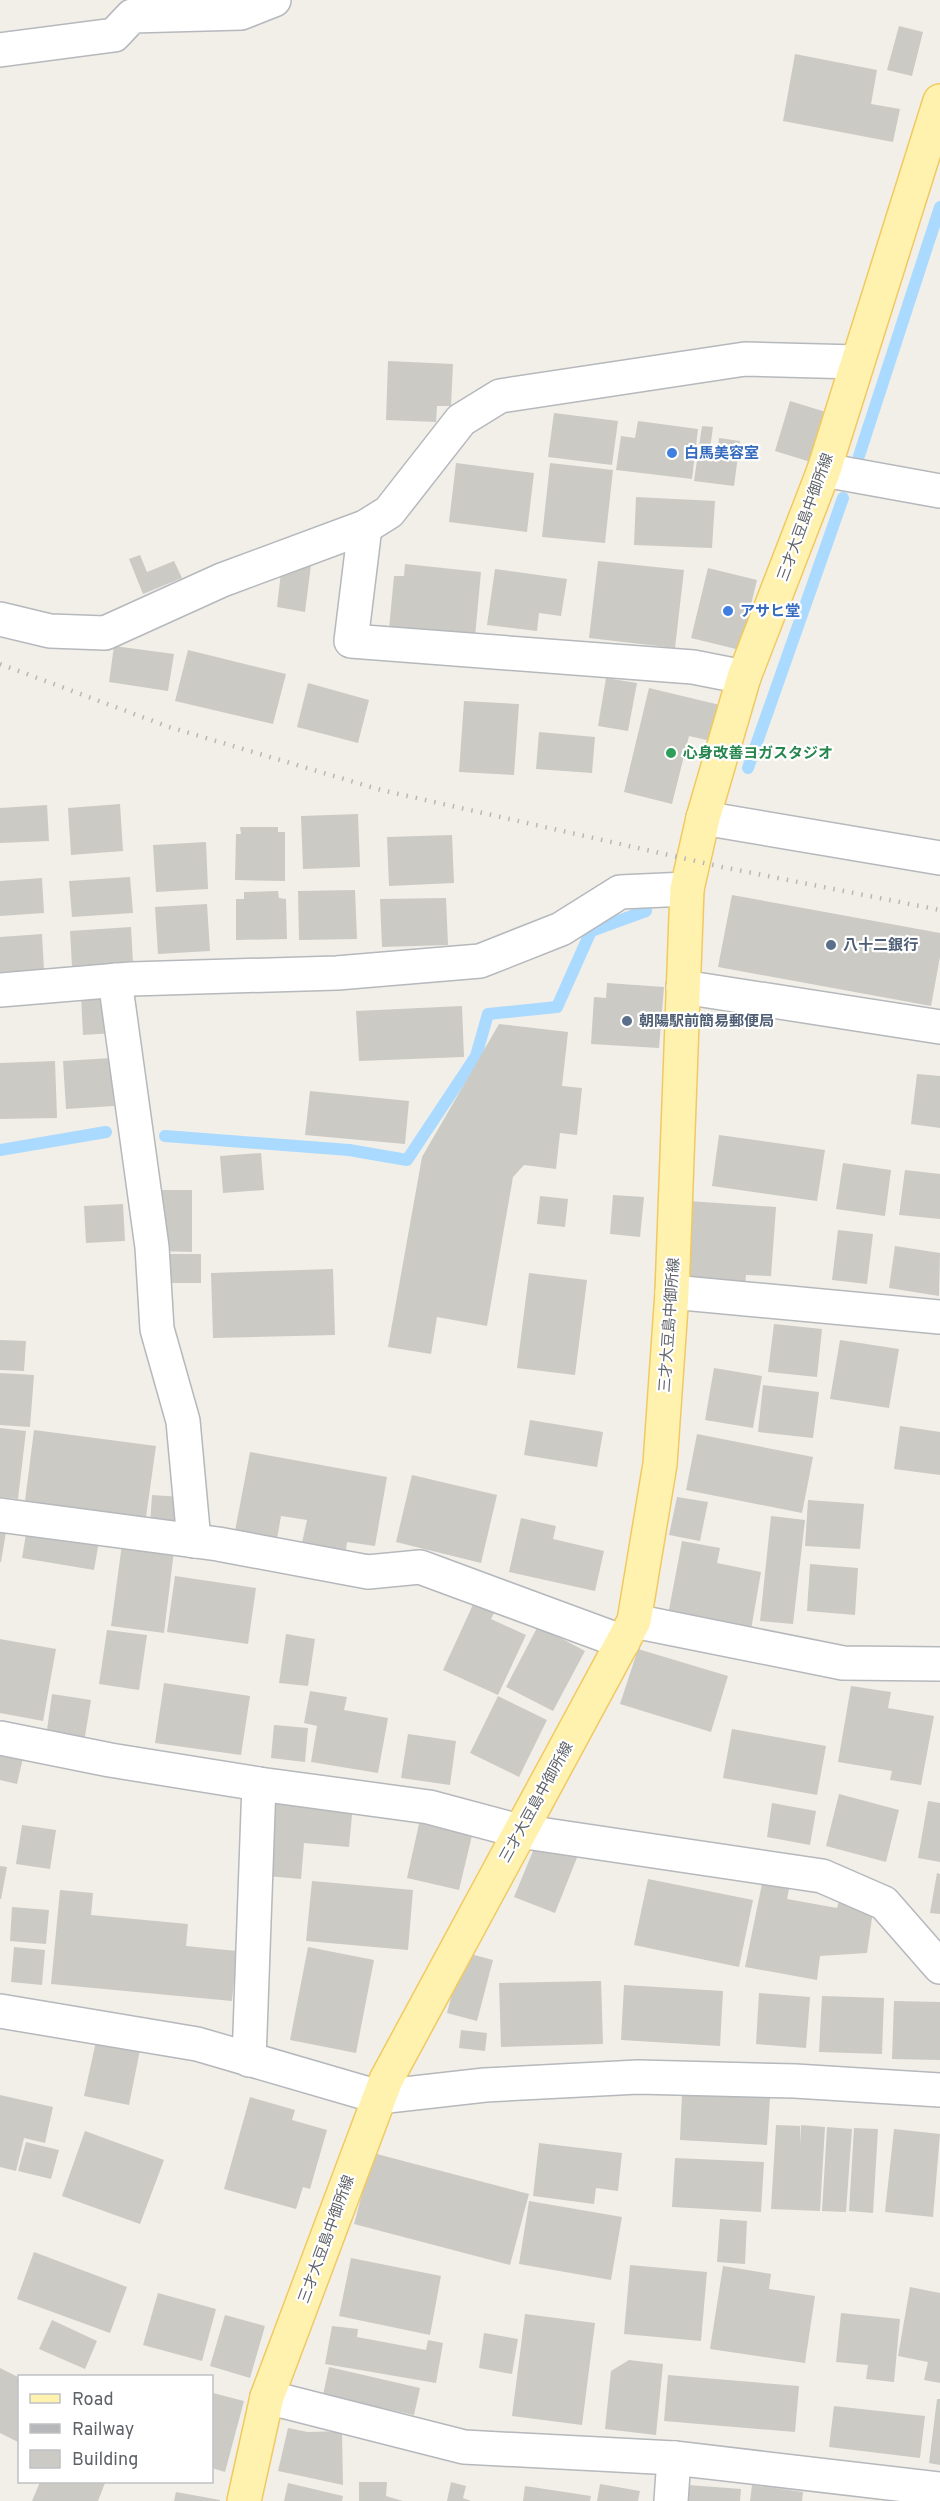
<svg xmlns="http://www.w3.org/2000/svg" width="940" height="2501" font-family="Overpass,'Noto Sans JP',sans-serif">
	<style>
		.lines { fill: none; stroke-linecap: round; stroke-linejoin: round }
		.stream { stroke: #aadaff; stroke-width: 12 }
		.building { fill: #cccac5 }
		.minor-casing { stroke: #b5b8bc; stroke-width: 36 }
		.major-casing { stroke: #f2c960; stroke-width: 36 }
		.minor { stroke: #fff; stroke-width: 33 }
		.major { stroke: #fff2af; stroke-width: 33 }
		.rail { stroke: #b6b7b8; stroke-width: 4.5; stroke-dasharray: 1.5 8; stroke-linecap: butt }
		.shop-dot { fill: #3f7fe0; stroke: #fff; stroke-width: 2 }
		.leisure-dot { fill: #2e9e5b; stroke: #fff; stroke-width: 2 }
		.service-dot { fill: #5c6f8a; stroke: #fff; stroke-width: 2 }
		.labels { text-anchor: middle; stroke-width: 4.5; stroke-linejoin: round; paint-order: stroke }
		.shop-label { font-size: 15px; font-weight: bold; fill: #366cbe; stroke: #fff; text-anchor: start }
		.street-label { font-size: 15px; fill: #5f6368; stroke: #fff }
		.leisure-label { font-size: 15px; font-weight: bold; fill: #27864d; stroke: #fff; text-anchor: start }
		.service-label { font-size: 15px; font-weight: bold; fill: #4e5e75; stroke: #fff; text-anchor: start }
	</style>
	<rect width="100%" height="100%" fill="#f1efe8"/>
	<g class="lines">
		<g class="stream">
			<path d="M859,456L940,207"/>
			<path d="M748,768L843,498"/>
			<path d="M165,1136L349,1150L407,1160L476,1056L488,1014L557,1007L591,931L646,911"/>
			<path d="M0,1150L106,1132"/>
		</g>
	</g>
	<g class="building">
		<path d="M899,26L923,32L912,76L887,70Z"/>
		<path d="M795,54L877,70L871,104L900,109L893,142L783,121Z"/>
		<path d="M388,361L453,364L451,406H437L436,422L386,420Z"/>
		<path d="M790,401L829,413L814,463L775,451Z"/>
		<path d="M554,413L618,421L612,465L548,457Z"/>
		<path d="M638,421L698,429L692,479L616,470L621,436L635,438Z"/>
		<path d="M702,426L713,427L710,449L718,450L719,438L740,441L734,486L694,481Z"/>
		<path d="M456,463L534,473L527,532L449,522Z"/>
		<path d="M550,463L613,470L605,543L542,537Z"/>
		<path d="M636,497L715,501L712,548L634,545Z"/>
		<path d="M140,555L147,572L174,561L182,578L143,594L129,559Z"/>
		<path d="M598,561L684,570L675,648L589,638Z"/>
		<path d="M405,564L481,572L475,637L389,629L394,576H404Z"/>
		<path d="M311,565L305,612L277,607L281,572Z"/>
		<path d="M708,568L757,580L740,650L691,638Z"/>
		<path d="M495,569L567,579L561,616L539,613L537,631L487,625Z"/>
		<path d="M114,646L174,654L168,691L109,682Z"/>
		<path d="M188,650L286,674L273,724L175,701Z"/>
		<path d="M606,678L637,683L628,731L598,726Z"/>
		<path d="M308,683L369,700L358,743L297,727Z"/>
		<path d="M649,688L720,705L711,741L689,736L672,804L624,792Z"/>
		<path d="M464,701L519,704L514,775L459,772Z"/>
		<path d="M539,732L595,737L592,773L536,769Z"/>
		<path d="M120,804L123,851L71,855L68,808Z"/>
		<path d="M47,805L49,841L0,843V808Z"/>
		<path d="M358,814L360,867L303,869L301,816Z"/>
		<path d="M240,827H278V832H285V881L235,880L236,834H241Z"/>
		<path d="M452,835L454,883L389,886L387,837Z"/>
		<path d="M206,842L208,889L156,892L153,845Z"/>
		<path d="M130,877L133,913L72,917L69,881Z"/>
		<path d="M42,878L44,913L0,916V881Z"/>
		<path d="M355,890L357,939L299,940L298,891Z"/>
		<path d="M278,891L279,898L286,899L287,939L236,940V899H244V892Z"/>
		<path d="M732,895L940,933V957L931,1006L718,967Z"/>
		<path d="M446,898L448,945L382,947L380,899Z"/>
		<path d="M207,904L210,951L158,954L155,907Z"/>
		<path d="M131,927L133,963L72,967L70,931Z"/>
		<path d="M42,934L44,970L0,972V937Z"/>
		<path d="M607,983L664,987L659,1048L591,1044L594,997L606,998Z"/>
		<path d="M111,994L114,1033L83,1035L81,996Z"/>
		<path d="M462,1006L464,1057L359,1061L356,1011Z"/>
		<path d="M499,1024L568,1032L562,1086L582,1088L577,1135L560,1133L556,1169L524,1165L513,1177L487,1326L437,1317L431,1354L388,1347L422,1157Z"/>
		<path d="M111,1058L114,1106L66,1109L63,1061Z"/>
		<path d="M55,1061L57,1118L0,1119V1063Z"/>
		<path d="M917,1074L940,1076V1128L911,1124Z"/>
		<path d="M310,1091L409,1101L405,1144L305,1135Z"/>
		<path d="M719,1135L825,1150L817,1201L712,1186Z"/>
		<path d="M261,1153L264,1190L223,1193L220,1156Z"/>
		<path d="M843,1163L891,1170L885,1216L836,1209Z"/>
		<path d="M905,1170L940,1174V1219L899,1215Z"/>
		<path d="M158,1190H192V1252L158,1251Z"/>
		<path d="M613,1195L644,1197L640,1237L610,1234Z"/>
		<path d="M540,1196L568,1199L565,1227L537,1224Z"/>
		<path d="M689,1201L776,1207L771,1276L746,1275L745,1287L683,1283Z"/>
		<path d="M123,1204L125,1241L86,1243L84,1206Z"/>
		<path d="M838,1230L873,1234L867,1284L832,1280Z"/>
		<path d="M895,1246L940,1253L939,1296L889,1288Z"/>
		<rect x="164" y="1254" width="37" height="29"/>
		<path d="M333,1269L335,1335L213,1338L211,1273Z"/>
		<path d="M529,1273L587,1280L575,1375L517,1368Z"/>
		<path d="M774,1324L822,1329L817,1377L768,1372Z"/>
		<path d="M0,1340L26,1341L24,1371L0,1370Z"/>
		<path d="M840,1340L899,1349L889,1408L830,1399Z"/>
		<path d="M714,1368L762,1376L753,1428L705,1420Z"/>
		<path d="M0,1373L34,1375L30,1427L0,1425Z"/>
		<path d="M763,1385L819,1392L813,1438L758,1432Z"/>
		<path d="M530,1420L603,1432L597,1467L524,1455Z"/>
		<path d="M900,1426L940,1432V1475L894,1469Z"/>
		<path d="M0,1428L26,1431L18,1499L0,1497Z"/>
		<path d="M34,1430L156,1446L146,1517L25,1501Z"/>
		<path d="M697,1434L813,1457L802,1513L686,1490Z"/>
		<path d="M250,1452L387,1477L375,1546L347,1542L346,1550L302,1543L307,1520L281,1516L277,1539L235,1531Z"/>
		<path d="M412,1475L497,1495L481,1563L396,1542Z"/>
		<path d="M152,1495L182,1497L180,1526L150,1525Z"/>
		<path d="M677,1497L708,1502L700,1541L669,1535Z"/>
		<path d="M808,1500L864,1504L860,1549L805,1546Z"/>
		<path d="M771,1516L805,1520L793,1624L760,1621Z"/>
		<path d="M521,1518L556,1526L553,1539L604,1551L595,1591L509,1572Z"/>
		<path d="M27,1528L99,1541L94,1570L22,1558Z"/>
		<path d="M0,1531L6,1532L1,1562H0Z"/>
		<path d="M682,1541L720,1548L717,1563L761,1572L751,1630L668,1615Z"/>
		<path d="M122,1544L174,1551L164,1633L111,1626Z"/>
		<path d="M810,1564L858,1568L855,1615L807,1611Z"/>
		<path d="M175,1576L256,1588L248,1644L167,1632Z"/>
		<path d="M476,1598L497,1607L491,1619L526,1635L498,1695L443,1670Z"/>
		<path d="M538,1626L585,1651L553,1711L506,1687Z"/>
		<path d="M107,1630L147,1635L139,1690L99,1684Z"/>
		<path d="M286,1634L315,1639L308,1686L279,1683Z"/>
		<path d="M0,1639L56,1649L43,1721L0,1713Z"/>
		<path d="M638,1649L728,1676L711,1732L620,1704Z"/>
		<path d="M164,1683L250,1696L241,1755L155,1743Z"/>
		<path d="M851,1686L891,1692L888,1708L934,1716L921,1785L890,1780L892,1771L838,1762Z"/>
		<path d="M310,1691L347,1697L344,1710L388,1718L378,1773L311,1762L317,1726L304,1723Z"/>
		<path d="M52,1694L91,1700L84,1742L46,1737Z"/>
		<path d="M498,1696L547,1720L519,1777L470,1753Z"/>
		<path d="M274,1725L308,1728L305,1762L271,1758Z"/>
		<path d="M732,1729L826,1746L817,1795L723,1778Z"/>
		<path d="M408,1734L456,1741L450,1785L401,1778Z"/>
		<path d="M0,1748L24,1754L17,1784L0,1780Z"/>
		<path d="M839,1794L899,1810L886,1862L826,1846Z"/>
		<path d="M274,1797L353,1804L349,1847L304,1843L301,1879L267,1876Z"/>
		<path d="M928,1801L940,1803V1862L918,1858Z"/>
		<path d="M772,1803L816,1811L810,1845L767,1837Z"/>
		<path d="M421,1815L474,1827L459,1890L407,1878Z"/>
		<path d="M22,1825L56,1830L50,1869L16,1864Z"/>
		<path d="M538,1839L578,1855L555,1913L514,1897Z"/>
		<path d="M0,1866L7,1867L1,1899H0Z"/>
		<path d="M937,1873L940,1874V1914L930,1913Z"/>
		<path d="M764,1874L791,1879L787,1899L837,1908L840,1898L874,1904L867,1953L820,1956L817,1980L745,1967Z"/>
		<path d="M648,1879L753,1900L739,1967L634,1945Z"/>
		<path d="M312,1881L413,1890L408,1950L306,1941Z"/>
		<path d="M60,1890L93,1893L91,1915L188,1924L186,1946L237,1951L232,2001L51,1984Z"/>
		<path d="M12,1907L49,1910L46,1944L10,1941Z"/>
		<path d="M14,1947L45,1950L42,1985L11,1982Z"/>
		<path d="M308,1947L374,1960L356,2053L290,2040Z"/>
		<path d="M463,1952L493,1960L477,2021L447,2013Z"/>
		<path d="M601,1981L603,2044L501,2047L499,1983Z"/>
		<path d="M624,1985L723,1991L720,2046L621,2040Z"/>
		<path d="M759,1993L810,1997L806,2048L756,2044Z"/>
		<path d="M822,1996L884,1998L882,2054L819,2052Z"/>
		<path d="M894,2001L940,2002V2060L892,2059Z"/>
		<path d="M461,2030L487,2033L485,2051L459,2048Z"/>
		<path d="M98,2032L142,2040L129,2105L84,2096Z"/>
		<path d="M682,2094L770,2098L767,2145L680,2140Z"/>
		<path d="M0,2095L53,2107L45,2143L24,2138L16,2171L0,2167Z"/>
		<path d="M250,2097L295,2110L292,2120L327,2130L310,2189L303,2187L296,2209L224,2189Z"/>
		<path d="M776,2125L800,2126V2145L801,2125L825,2127L820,2211L771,2209Z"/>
		<path d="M827,2127L852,2129L846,2212L822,2211Z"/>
		<path d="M854,2128L878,2129L873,2213L849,2211Z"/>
		<path d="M894,2129L940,2134L933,2217L885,2212Z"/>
		<path d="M85,2131L164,2160L140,2224L62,2196Z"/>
		<path d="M26,2142L59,2150L51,2179L18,2171Z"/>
		<path d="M539,2143L622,2153L618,2191L596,2188L594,2204L533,2196Z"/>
		<path d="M373,2153L529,2194L510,2265L354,2224Z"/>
		<path d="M675,2158L764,2162L761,2212L672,2207Z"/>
		<path d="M529,2201L622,2217L611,2280L519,2264Z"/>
		<path d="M720,2219L747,2221L745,2264L717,2262Z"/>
		<path d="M34,2252L127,2287L110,2333L17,2299Z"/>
		<path d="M351,2258L441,2276L430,2335L339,2316Z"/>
		<path d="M630,2265L707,2272L701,2341L624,2334Z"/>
		<path d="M723,2266L771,2274L769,2289L815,2296L805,2363L710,2349Z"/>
		<path d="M910,2287L940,2293V2383L924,2380L928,2362L898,2356Z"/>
		<path d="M158,2293L216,2309L202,2361L143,2345Z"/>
		<path d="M841,2313L900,2319L894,2382L866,2379L868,2365L836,2362Z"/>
		<path d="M525,2314L595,2323L582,2425L512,2416Z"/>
		<path d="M225,2315L265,2326L250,2378L210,2366Z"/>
		<path d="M52,2320L97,2341L85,2369L39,2349Z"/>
		<path d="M332,2326L358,2329L357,2337L426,2350L428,2340L443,2343L436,2383L325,2364Z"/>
		<path d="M484,2333L518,2339L512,2374L479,2368Z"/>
		<path d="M629,2360L663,2364L656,2435L605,2429L611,2371Z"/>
		<path d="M329,2367L420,2388L414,2415L323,2395Z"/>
		<path d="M0,2368L20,2378V2443L0,2433Z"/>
		<path d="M668,2375L799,2386L795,2432L664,2421Z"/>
		<path d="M213,2393L244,2401L225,2472L212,2468Z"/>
		<path d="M937,2399H940V2465L929,2463Z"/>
		<path d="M834,2406L925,2416L920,2458L829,2447Z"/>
		<path d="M288,2428L308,2432L342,2431L343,2485L278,2471Z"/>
		<path d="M40,2482H101L105,2483L98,2501H32Z"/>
		<path d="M359,2482H387L386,2496L403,2501H359Z"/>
		<path d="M451,2482L466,2486L463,2498L471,2501H447Z"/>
		<path d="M288,2483L343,2496L342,2501H284Z"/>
		<path d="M600,2484L640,2491L638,2501H597Z"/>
		<path d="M688,2485L741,2489L740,2501H687Z"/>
		<path d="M752,2485L803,2492L802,2501H750Z"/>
		<path d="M525,2486L591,2496L590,2501H523Z"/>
		<path d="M176,2492L220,2500V2501H174Z"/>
	</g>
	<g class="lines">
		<g class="minor-casing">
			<g id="minor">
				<path d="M0,50L114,35L132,16L241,13L274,0"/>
				<path d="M824,470L940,491"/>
				<path d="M365,527L351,641L693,667L744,677"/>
				<path d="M0,619L50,631L105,633L222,580L365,527L389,512L461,420L500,396L745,359L857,362"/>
				<path d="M703,818L940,858"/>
				<path d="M115,980L152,1247L157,1329L183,1421L194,1541"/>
				<path d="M683,987L940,1027"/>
				<path d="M0,990L131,979L337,973L480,961L561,929L620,892L687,889"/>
				<path d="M672,1292L940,1317"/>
				<path d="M0,1515L218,1544L368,1572L420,1567L623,1642"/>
				<path d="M634,1621L843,1663L940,1664"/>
				<path d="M0,1738L110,1760L259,1784L429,1807L519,1831L822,1876L884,1903L940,1967"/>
				<path d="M0,2011L197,2044L379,2097L485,2085L638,2077L795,2081L940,2090"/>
				<path d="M249,2060L259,1784"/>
				<path d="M267,2397L464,2447L674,2458L940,2489"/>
				<path d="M671,2501L674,2458"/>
			</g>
		</g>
		<g class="major-casing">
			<path id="major" d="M244,2501L267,2397L386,2080L634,1621L660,1464L672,1292L687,889L703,818L744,677L824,470L940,101"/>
		</g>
		<use href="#minor" class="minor"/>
		<use href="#major" class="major"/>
		<path class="rail" d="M0,664L169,727L381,790L722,867L940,910"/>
	</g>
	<g class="shop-dot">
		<circle cx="672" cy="453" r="6"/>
		<circle cx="728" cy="611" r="6"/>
	</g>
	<circle class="leisure-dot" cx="671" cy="753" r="6"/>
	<g class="service-dot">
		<circle cx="831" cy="945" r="6"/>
		<circle cx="627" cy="1021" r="6"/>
	</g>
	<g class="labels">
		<g class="shop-label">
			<text x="684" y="458">白馬美容室</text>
			<text x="740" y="616">アサヒ堂</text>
		</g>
		<g class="street-label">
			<text transform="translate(805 517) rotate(-70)" y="5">三才大豆島中御所線</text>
			<text transform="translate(669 1325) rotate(-86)" y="5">三才大豆島中御所線</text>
			<text transform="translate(536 1802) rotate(-61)" y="5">三才大豆島中御所線</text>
			<text transform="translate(326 2239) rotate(-70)" y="5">三才大豆島中御所線</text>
		</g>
		<g class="leisure-label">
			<text x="683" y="758">心身改善ヨガスタジオ</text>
		</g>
		<g class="service-label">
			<text x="843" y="950">八十二銀行</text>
			<text x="639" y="1026">朝陽駅前簡易郵便局</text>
		</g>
	</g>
	<rect x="18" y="2375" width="195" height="108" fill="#ffffff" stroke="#bfc1c3" stroke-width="1.5"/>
	<rect x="30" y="2394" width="30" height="9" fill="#fff2af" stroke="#bfc1c3" stroke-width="1.5"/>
	<text x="72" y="2405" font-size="18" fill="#5f6368">Road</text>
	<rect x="30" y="2424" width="30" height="9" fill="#b6b7b8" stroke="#bfc1c3" stroke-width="1.5"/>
	<text x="72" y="2435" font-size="18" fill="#5f6368">Railway</text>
	<rect x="30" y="2450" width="30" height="18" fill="#cccac5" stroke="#bfc1c3" stroke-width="1.5"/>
	<text x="72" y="2465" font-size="18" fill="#5f6368">Building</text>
</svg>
